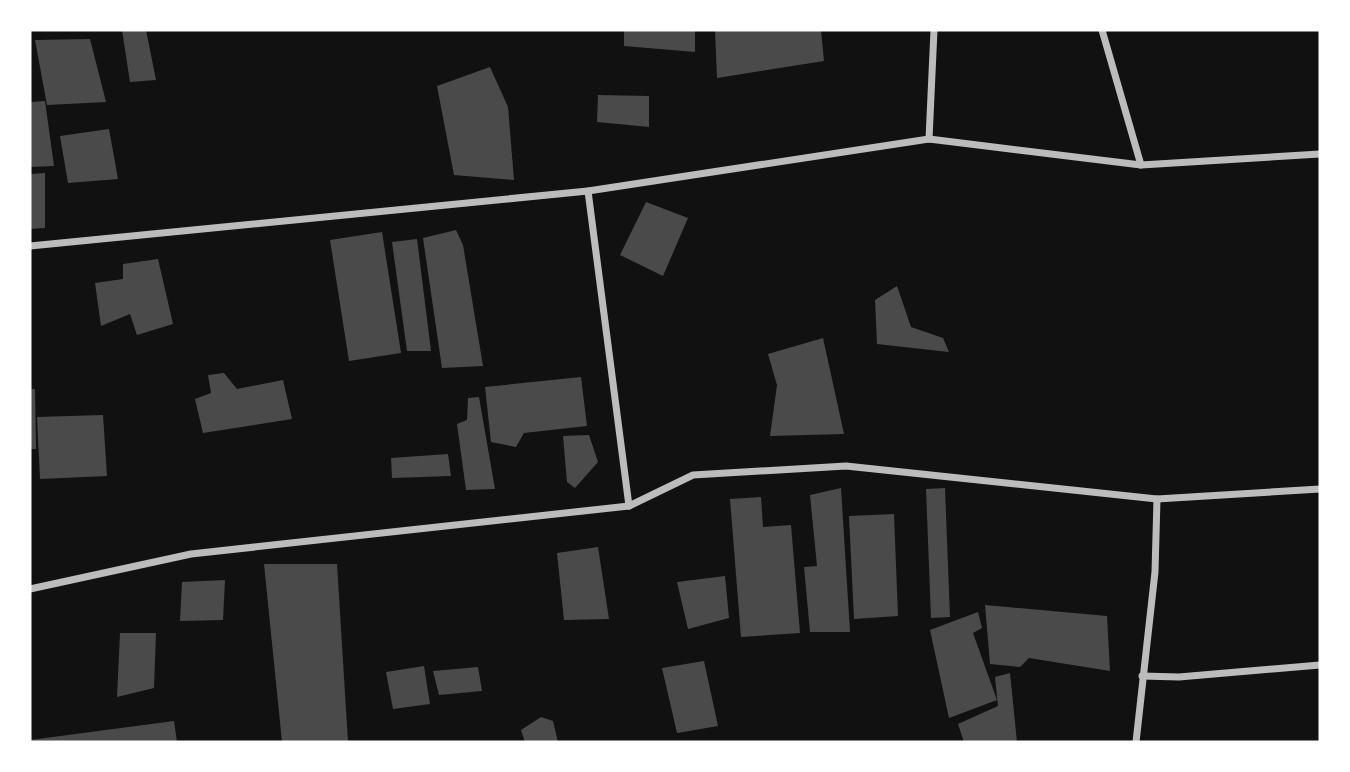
<svg xmlns="http://www.w3.org/2000/svg" width="1350" height="772" font-family="Barlow,sans-serif">
	<style>
		.building { fill: #4a4a4a }
		.lines { fill: none; stroke-linecap: round; stroke-linejoin: round }
		.minor { stroke: #bcbcbc; stroke-width: 7 }
	</style>
	<rect width="100%" height="100%" fill="#111"/>
	<g class="building">
		<path d="M122,30H146L156,80L130,82Z"/>
		<path d="M624,30H695V52L624,46Z"/>
		<path d="M715,30H821L824,61L717,78Z"/>
		<path d="M90,39L106,102L47,105L35,40Z"/>
		<path d="M490,67L508,107L514,180L454,175L437,86Z"/>
		<path d="M598,95L649,96V127L597,122Z"/>
		<path d="M45,101L54,166L30,167V102Z"/>
		<path d="M109,129L118,179L68,183L60,136Z"/>
		<path d="M45,173V228L30,229V174Z"/>
		<path d="M646,202L688,218L663,276L620,255Z"/>
		<path d="M456,230L463,245L483,366L442,368L423,238Z"/>
		<path d="M382,232L401,353L349,361L330,240Z"/>
		<path d="M417,239L431,351H407L392,242Z"/>
		<path d="M158,259L173,324L137,335L130,314L101,326L95,283L123,279V264Z"/>
		<path d="M897,286L911,327L943,338L949,352L877,344L875,300Z"/>
		<path d="M823,338L844,434L770,436L777,385L768,354Z"/>
		<path d="M224,373L237,389L283,380L292,419L203,433L195,399L211,393L208,375Z"/>
		<path d="M581,377L587,426L524,433L516,447L491,442L485,387Z"/>
		<path d="M30,389H35L36,449H30Z"/>
		<path d="M479,397L495,489L466,490L457,424L467,420L468,398Z"/>
		<path d="M103,415L107,476L40,479L37,417Z"/>
		<path d="M589,435L598,462L575,488L567,482L563,436Z"/>
		<path d="M448,454L451,476L392,478L391,458Z"/>
		<path d="M841,488L850,632H810L804,567L817,566L810,495Z"/>
		<path d="M945,488L950,617L931,618L926,489Z"/>
		<path d="M761,497L763,527L791,525L800,633L741,637L730,499Z"/>
		<path d="M894,514L898,616L854,619L849,516Z"/>
		<path d="M598,547L609,619L564,620L557,553Z"/>
		<path d="M264,564H337L348,742H282Z"/>
		<path d="M725,576L729,618L688,629L677,582Z"/>
		<path d="M225,580L223,620L180,621L182,582Z"/>
		<path d="M985,605L1107,616L1110,671L1029,658L1020,667L990,664Z"/>
		<path d="M978,612L982,628L973,633L997,700L949,718L930,630Z"/>
		<path d="M120,633H156L154,688L117,697Z"/>
		<path d="M704,661L718,726L677,733L662,668Z"/>
		<path d="M424,666L430,704L393,709L386,672Z"/>
		<path d="M478,667L482,691L439,695L433,671Z"/>
		<path d="M1010,673L1017,742H964L958,724L998,706L995,677Z"/>
		<path d="M541,717L553,721L558,742H525L521,730Z"/>
		<path d="M174,721L177,742H30V740Z"/>
	</g>
	<g class="lines">
		<g class="minor">
			<path d="M1102,30L1141,165"/>
			<path d="M929,139L934,30"/>
			<path d="M588,191L629,506"/>
			<path d="M30,246L588,191L929,139L1141,165L1320,154"/>
			<path d="M30,589L191,554L629,506L693,475L846,466L1157,499L1320,489"/>
			<path d="M1142,676L1179,677L1320,665"/>
			<path d="M1136,742L1155,572L1157,499"/>
		</g>
	</g>
	<rect width="1350" height="772" fill="none" stroke="#ffffff" stroke-width="63"/>
</svg>
